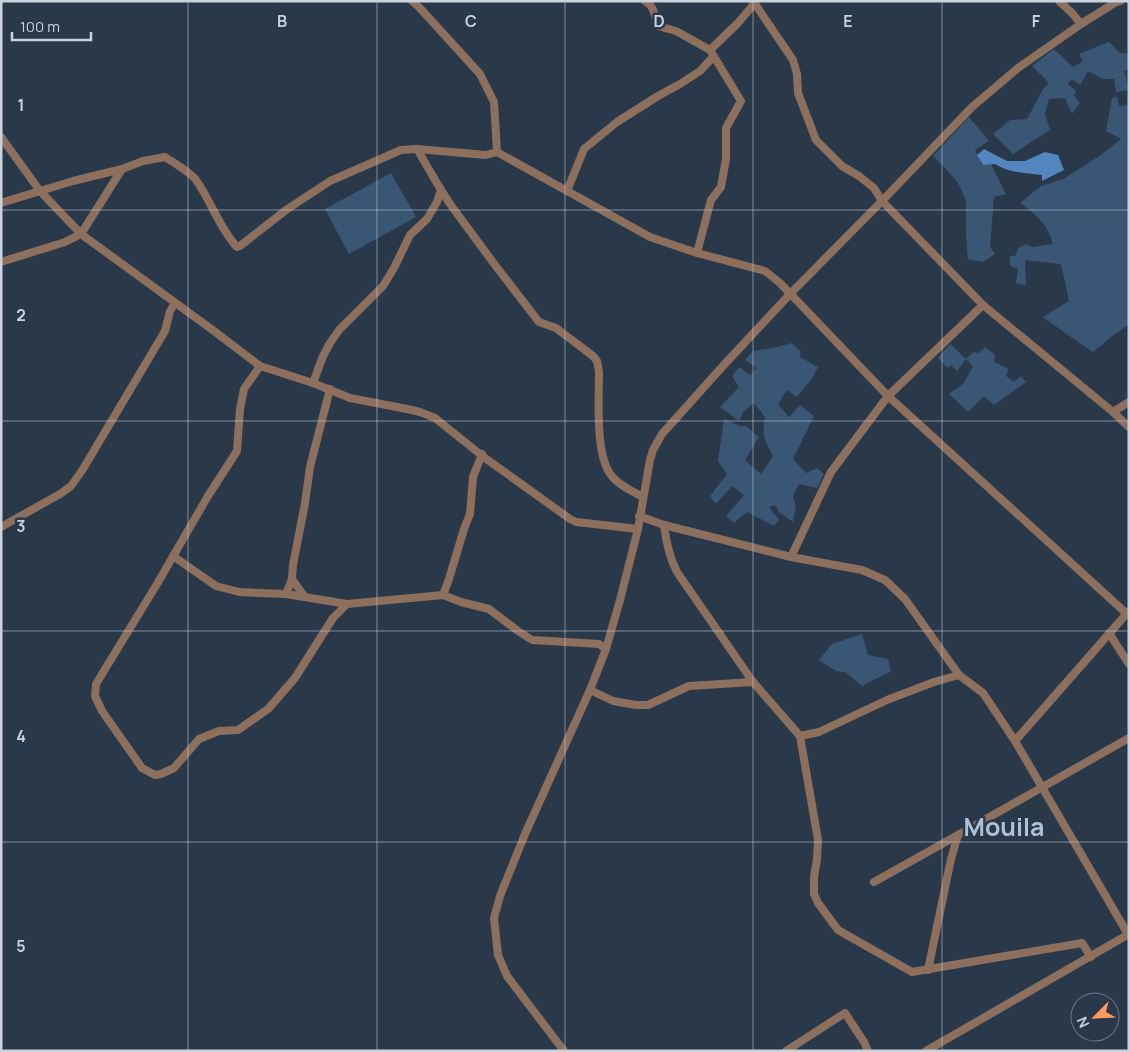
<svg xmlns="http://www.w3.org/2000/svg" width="1130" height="1052" font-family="Manrope,sans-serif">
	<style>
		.green { fill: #395675 }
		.water { fill: #5386be }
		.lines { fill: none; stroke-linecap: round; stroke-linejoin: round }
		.minor { stroke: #8d6f5d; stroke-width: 8 }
		.grid { fill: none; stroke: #c9d2dd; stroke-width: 1; stroke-opacity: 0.55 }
		.labels { text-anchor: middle; stroke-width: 5; stroke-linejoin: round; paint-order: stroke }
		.town-label { font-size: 25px; font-weight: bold; fill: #aec0d6; stroke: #2a394a }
		.grid-label { font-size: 16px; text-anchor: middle; font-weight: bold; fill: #c9d2dd; stroke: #2a394a; stroke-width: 5; stroke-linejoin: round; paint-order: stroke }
	</style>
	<rect width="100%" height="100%" fill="#2a394a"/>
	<g class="green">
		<path d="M1109,42L1120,53L1129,54V69L1124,71L1129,90L1116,92L1114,79H1103L1088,71L1080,85L1072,79L1068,84L1076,91L1074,96L1080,103L1072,114L1065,98L1049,99L1045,114L1050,130L1013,154L993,134L1010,120L1027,119L1043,89L1049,83L1032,66L1054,49L1073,67L1083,61L1079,54Z"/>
		<path d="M1117,97L1119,106L1129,105V320L1128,325L1112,336L1093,352L1065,333L1043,317L1069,301L1061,264L1025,260L1026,285L1016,283L1018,269L1010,266V256H1015L1018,248L1026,244L1032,247L1053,244C1046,221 1038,217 1020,203L1041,186L1063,179L1098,157L1121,139L1106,131L1112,98Z"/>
		<path d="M969,117L989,141L975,150L982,165L991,164L1006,194L994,197L990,247L995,254L983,262L968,259L966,237V200L958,183L946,169L933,156Z"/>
		<path d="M391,173L416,217L349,254L325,209Z"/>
		<path d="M792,343L801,352L800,357L818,367L813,377L797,397L787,390L778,404L789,417L800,405L814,416L793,459L806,473L817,468L824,474L817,488L799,484L793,496L796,506L793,522L779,512L775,505L769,507L779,520L774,526L747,512L734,523L726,516L744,495L732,486L716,504L710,496L727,474L718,461L724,419L740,426H746L759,437L745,460L761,474L773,456C765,440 761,435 765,417L754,403L743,412L739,421L720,407L739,387L732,376L739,367L750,375L757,368L745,360L753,351L773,348Z"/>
		<path d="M950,344L966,359L973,352L978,353L985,347L995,355L994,362L1009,369L1006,376L1014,382L1021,376L1026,382L994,405L984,396L968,412L949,394L964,383L973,366L966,359L957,371L951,365L948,368L938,358Z"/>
		<path d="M862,634L868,655L888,659L891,671L862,686L845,672L836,671L819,660L832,644Z"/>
	</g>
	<path class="water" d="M984,149L1007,161H1025L1045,152L1058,155L1064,170L1042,181V175C1026,173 1009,173 995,164L983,165L977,155Z"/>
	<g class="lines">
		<g class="minor">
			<path d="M412,1L419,7L480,74L494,102L497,152L650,237L697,253L765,271L780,283L888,396L1126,613"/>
			<path d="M645,1C654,5 655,17 658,26L676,31L710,50L741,101L726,128V159L721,187L711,200L697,253"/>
			<path d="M753,1L793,60L797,74L798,93L816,140L842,166L859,176L874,188L882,201L983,305L1113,412L1129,427"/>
			<path d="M1059,1L1072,13L1081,24"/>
			<path d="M710,50L738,23L754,4"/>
			<path d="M1,137L40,191L81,234L214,331L260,366L313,383L350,398L407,409L420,412L435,418L485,458L570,519L576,522L638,529"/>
			<path d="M417,149L441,190L450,204L495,265L539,322L556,328L593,356L597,361L599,372C599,398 595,455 611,475C618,485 632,491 643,497"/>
			<path d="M567,191L584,149L617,122L658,96L680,84L700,71L713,57"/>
			<path d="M1,203L73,181L122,169L143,161L165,157C174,163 190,172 196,180C211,201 220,229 237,247L240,246L286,210L330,181L401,150L417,149L486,155L497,152"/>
			<path d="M1,262L65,242L81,234L122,169"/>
			<path d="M260,366L244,389L240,409L237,451L208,496L157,584L96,684L95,696L102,711L142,768L155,775L161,774L174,768L199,739L219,731L238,730L268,709L295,678L333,618L347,604L443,595L461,602L489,609L518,631L532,640L599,644L606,649"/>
			<path d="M313,383L323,356L330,343L340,329L383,286L394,268L410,235L427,219L437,202L441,190"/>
			<path d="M1113,412L1129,402"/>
			<path d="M639,516L664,525L791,557L862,570L885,580L905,599L959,675L983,693L1015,741"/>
			<path d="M664,525C666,541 669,557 677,572L753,682L800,736L818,840L817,859L814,877V894L818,903L838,930L912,972L1082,943L1091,957"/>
			<path d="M1,527L60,494L71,486L83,469L165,331L170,311L175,303"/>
			<path d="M173,556L216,586L239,592L286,594L347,604"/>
			<path d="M791,557L831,472L888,396L983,305"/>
			<path d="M292,579L304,596"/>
			<path d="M286,594L292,579L293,565L305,503L310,467L330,389"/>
			<path d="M443,595L449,579L464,529L470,514L473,477L482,454"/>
			<path d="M1129,611L1015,741L1129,936"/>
			<path d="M1109,633L1129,664"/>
			<path d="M590,690L613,701L636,705H648L689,686L753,682"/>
			<path d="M800,736L819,732L887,700L934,682L959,675"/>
			<path d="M874,882L958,835"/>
			<path d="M928,970L951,859L958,835L1129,738"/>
			<path d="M564,1051L507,976L498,955L494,918L500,896L525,834L590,690L606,649L620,600L638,529L650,460L653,450L662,434L722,367L790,294L882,201L972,107L1018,68L1081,24L1116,2L1120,1"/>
			<path d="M786,1051L845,1013L864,1042L868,1051"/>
			<path d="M926,1051L1129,934"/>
		</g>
	</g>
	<path class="grid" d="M188,1V1051M377,1V1051M565,1V1051M753,1V1051M942,1V1051M1,210H1129M1,421H1129M1,631H1129M1,842H1129"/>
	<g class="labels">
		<g class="town-label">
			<text x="1004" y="836">Mouila</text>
		</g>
	</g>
	<g class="grid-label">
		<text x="282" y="27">B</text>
		<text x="471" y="27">C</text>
		<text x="659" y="27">D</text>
		<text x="848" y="27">E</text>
		<text x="1036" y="27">F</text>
		<text x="21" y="111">1</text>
		<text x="21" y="321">2</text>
		<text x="21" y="532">3</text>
		<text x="21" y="742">4</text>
		<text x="21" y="952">5</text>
	</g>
	<rect width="1130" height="1052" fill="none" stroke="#c9d2dd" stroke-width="5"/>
	<g transform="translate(1095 1017) rotate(246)"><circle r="24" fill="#2a394a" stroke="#6a7685"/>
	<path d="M0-4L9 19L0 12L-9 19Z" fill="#ff9b5b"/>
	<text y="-8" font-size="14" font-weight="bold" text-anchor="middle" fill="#c9d2dd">N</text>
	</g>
	<path d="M12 32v8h79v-8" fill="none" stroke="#c9d2dd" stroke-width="2.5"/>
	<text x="20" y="32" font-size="15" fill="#c9d2dd" stroke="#2a394a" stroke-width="4" paint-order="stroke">100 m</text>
</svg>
